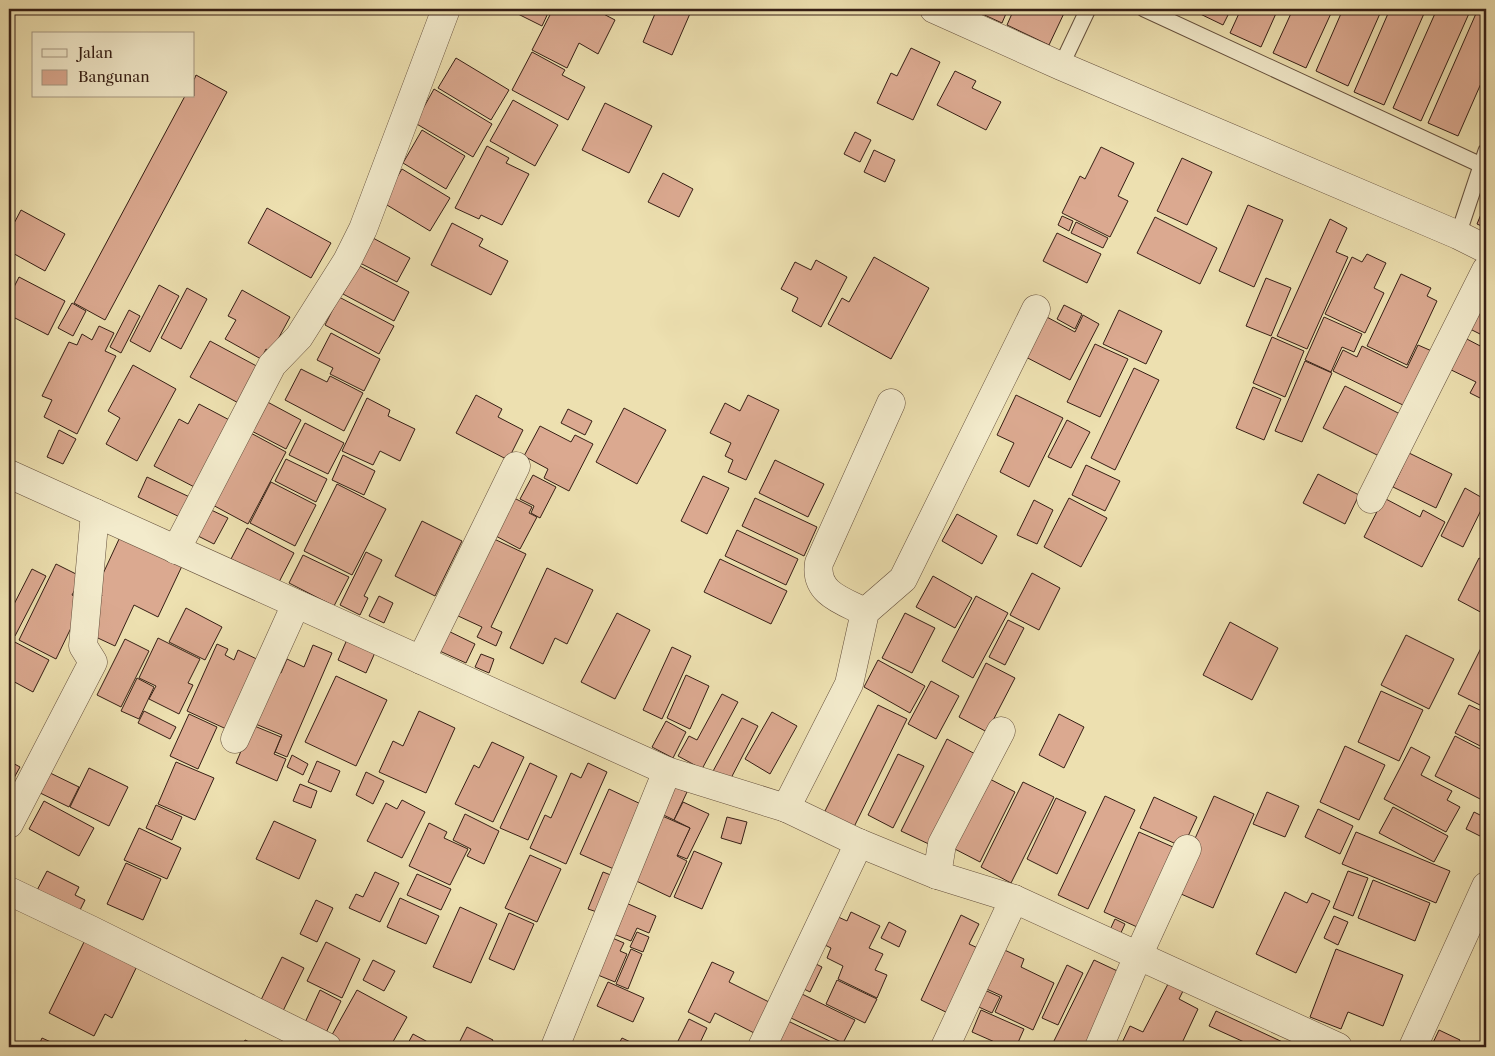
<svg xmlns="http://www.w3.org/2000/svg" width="1495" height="1056" font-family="'Libre Caslon Text',serif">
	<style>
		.building { fill: #dba990; stroke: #361f15 }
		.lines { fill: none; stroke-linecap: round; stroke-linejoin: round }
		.service-casing { stroke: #644f3c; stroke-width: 17 }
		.minor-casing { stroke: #644f3c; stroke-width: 29 }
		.service { stroke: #f3ebcc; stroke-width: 15 }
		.minor { stroke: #f3ebcc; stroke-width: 28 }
	</style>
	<rect width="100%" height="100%" fill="#ede0b0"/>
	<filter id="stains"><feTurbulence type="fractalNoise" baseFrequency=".004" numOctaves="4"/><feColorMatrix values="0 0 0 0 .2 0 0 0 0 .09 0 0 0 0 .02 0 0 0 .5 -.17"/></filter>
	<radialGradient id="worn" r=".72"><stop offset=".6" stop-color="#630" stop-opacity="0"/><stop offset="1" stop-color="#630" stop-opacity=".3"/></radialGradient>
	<g class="building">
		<path d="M521,9H545L549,11L542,26L518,14Z"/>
		<path d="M553,9H594L615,20L598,54L579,43L567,68L532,50Z"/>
		<path d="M657,9H692L672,55L643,42Z"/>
		<path d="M980,9H1008L1002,23L978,12Z"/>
		<path d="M1014,9H1066L1049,45L1007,25Z"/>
		<path d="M1193,9H1231L1223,25L1192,10Z"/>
		<path d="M1241,9H1278L1261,47L1230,33Z"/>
		<path d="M1293,9H1333L1306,68L1273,53Z"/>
		<path d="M1343,9H1382L1348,86L1316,71Z"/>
		<path d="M1390,9H1426L1384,105L1354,92Z"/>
		<path d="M1437,9H1471L1421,121L1393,108Z"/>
		<path d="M1478,9H1486V72L1458,136L1428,123Z"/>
		<path d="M911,48L940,62L913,120L877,103L891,73L897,76Z"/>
		<path d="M532,52L565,70L562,75L585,87L568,120L512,90Z"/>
		<path d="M456,58L509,90L491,120L438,88Z"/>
		<path d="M955,71L976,81L972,88L1001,102L986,130L937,105Z"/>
		<path d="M196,75L227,92L105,320L74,303L185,96H194V80Z"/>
		<path d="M434,89L492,124L473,157L415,123Z"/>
		<path d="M513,100L558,125L535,166L490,141Z"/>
		<path d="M605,103L652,126L629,173L582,150Z"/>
		<path d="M422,130L465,156L446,189L403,163Z"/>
		<path d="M855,132L871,140L860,162L844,154Z"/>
		<path d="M487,146L509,158L506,163L529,174L502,225L481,215L479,219L455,208Z"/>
		<path d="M1101,147L1134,163L1118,196L1128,201L1110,237L1062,213L1080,176L1085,179Z"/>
		<path d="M874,150L895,160L885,182L864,172Z"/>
		<path d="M1182,158L1212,172L1187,225L1157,211Z"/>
		<path d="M402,169L450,198L430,231L382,202Z"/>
		<path d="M663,173L693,189L679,217L648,202Z"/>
		<path d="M1486,202V228L1477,224Z"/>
		<path d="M1248,205L1283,220L1254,287L1219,271Z"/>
		<path d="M267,208L331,243L311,278L248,243Z"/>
		<path d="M21,210L65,234L45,271L9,251V233Z"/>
		<path d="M1062,216L1073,221L1069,231L1058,225Z"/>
		<path d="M1155,217L1217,248L1200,284L1137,253Z"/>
		<path d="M1330,219L1347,228L1336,252L1348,257L1307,349L1277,336Z"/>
		<path d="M1076,222L1108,238L1103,248L1071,233Z"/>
		<path d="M452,223L483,239L479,246L508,261L491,295L431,265Z"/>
		<path d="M1057,233L1101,254L1087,283L1043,261Z"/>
		<path d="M373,238L410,258L397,282L360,263Z"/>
		<path d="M1367,254L1386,263L1374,288L1384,293L1365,333L1325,314L1352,257L1362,262Z"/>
		<path d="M874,257L929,288L891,359L828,324L842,298L849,302Z"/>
		<path d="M816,260L847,277L821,327L792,311L798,298L781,289L795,262L811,270Z"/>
		<path d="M358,265L409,292L394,321L343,294Z"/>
		<path d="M1401,274L1431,288L1427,296L1437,301L1407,365L1367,346Z"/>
		<path d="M19,277L65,301L48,335L15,318L9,331V297Z"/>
		<path d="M1266,278L1291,288L1271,336L1246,326Z"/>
		<path d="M159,285L179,296L150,352L130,341Z"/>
		<path d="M187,288L207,299L181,349L161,338Z"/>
		<path d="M242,290L290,317L271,352L266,349L261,359L225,339L236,320L228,316Z"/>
		<path d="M1486,292V337L1466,327Z"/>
		<path d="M339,297L394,326L379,354L325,325Z"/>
		<path d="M72,303L86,311L73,336L58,328Z"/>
		<path d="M1064,305L1082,314L1075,329L1057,319Z"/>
		<path d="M129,310L140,316L121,353L110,347Z"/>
		<path d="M1119,310L1162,331L1146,364L1103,344Z"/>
		<path d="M1043,315L1075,332L1083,315L1099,324L1070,380L1022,355Z"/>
		<path d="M1324,317L1362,334L1354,352L1342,347L1331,372L1305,360Z"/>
		<path d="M99,326L114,333L105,351L116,356L77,434L44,417L52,400L42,396L69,342L77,345L82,334L92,340Z"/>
		<path d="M331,333L380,359L364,391L330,374L333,368L317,360Z"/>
		<path d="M1272,337L1304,351L1285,397L1253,383Z"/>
		<path d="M1463,337L1486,349V401L1470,393L1476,382L1441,365Z"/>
		<path d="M210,341L264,370L244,406L190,377Z"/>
		<path d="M1095,344L1128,359L1100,417L1067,402Z"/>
		<path d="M1418,345L1434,352L1407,407L1333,371L1343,350L1357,357L1362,346L1407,368Z"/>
		<path d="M1305,361L1332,373L1302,442L1275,431Z"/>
		<path d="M133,365L176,389L137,461L106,444L120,418L108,411Z"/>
		<path d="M1134,368L1159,380L1115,470L1091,458Z"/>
		<path d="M301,369L327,382L330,376L363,393L344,431L285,400Z"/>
		<path d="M1345,386L1400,414L1379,456L1323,428Z"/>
		<path d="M1253,387L1281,399L1264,440L1236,428Z"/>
		<path d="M476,395L502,409L498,417L523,430L508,460L456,433Z"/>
		<path d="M748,395L779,410L746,480L728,472L733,460L725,456L731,443L710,433L725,403L740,411Z"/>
		<path d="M1016,395L1063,418L1029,487L1000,472L1014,443L997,435Z"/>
		<path d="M260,398L301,420L286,449L244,427Z"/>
		<path d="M367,398L390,410L388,416L415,429L400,461L380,451L373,465L342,451Z"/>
		<path d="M199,404L237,424L202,491L154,466L179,419L188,424Z"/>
		<path d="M624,408L666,430L637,484L596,462Z"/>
		<path d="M568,409L592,421L585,435L561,423Z"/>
		<path d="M1067,420L1090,432L1071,468L1048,457Z"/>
		<path d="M305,423L344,443L328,474L289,455Z"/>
		<path d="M540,426L571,442L575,435L593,444L569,491L544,478L548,469L524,456Z"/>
		<path d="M59,430L76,439L63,464L47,457Z"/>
		<path d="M247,431L286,452L248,524L209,503Z"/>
		<path d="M1409,453L1452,474L1436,508L1393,487Z"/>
		<path d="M343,455L375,471L364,495L332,480Z"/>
		<path d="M286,459L327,479L316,502L275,481Z"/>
		<path d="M775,460L824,484L808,517L759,493Z"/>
		<path d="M1086,465L1120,481L1105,511L1072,495Z"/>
		<path d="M1318,474L1359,495L1345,524L1303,503Z"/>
		<path d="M533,475L556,487L540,518L531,513L534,506L520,499Z"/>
		<path d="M703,476L729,488L707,534L681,521Z"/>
		<path d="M147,477L196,500L186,520L138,497Z"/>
		<path d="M271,482L316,505L295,546L250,523Z"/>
		<path d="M337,484L386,509L352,575L304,551Z"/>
		<path d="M1465,488L1486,500L1463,547L1441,536Z"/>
		<path d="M514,498L532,507L529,513L537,517L520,549L494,535Z"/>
		<path d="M755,498L817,527L804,556L742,526Z"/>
		<path d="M1069,498L1107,518L1081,567L1044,547Z"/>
		<path d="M1384,498L1420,517L1423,510L1445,522L1422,567L1364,537Z"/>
		<path d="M1034,500L1053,510L1037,544L1017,535Z"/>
		<path d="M207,508L228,518L214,544L194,534Z"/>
		<path d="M957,514L997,536L982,564L942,541Z"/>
		<path d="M422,521L462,541L435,596L395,576Z"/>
		<path d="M247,528L294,553L278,584L231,559Z"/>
		<path d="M737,530L798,559L786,585L725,556Z"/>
		<path d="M120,537L182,566L158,617L134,605L115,646L85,632L102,595L95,591Z"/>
		<path d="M492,538L526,554L491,627L502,632L496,646L477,637L482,627L456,615Z"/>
		<path d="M366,552L382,560L364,596L368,598L360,615L340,605Z"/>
		<path d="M303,555L349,577L334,606L289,583Z"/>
		<path d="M1479,558L1486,561V615L1458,600Z"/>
		<path d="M720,559L787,591L771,624L704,592Z"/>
		<path d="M56,564L82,577L72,595L84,601L56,659L19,640Z"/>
		<path d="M547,568L593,590L567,644L555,638L543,664L510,648Z"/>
		<path d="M32,569L46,576L15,636L9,632V614Z"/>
		<path d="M1032,573L1060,588L1039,630L1010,615Z"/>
		<path d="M933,576L972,598L955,628L916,607Z"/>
		<path d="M379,596L393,603L384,623L369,616Z"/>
		<path d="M976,596L1008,613L973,678L942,661Z"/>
		<path d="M186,608L222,627L205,660L169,642Z"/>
		<path d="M617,613L650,630L615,699L581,682Z"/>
		<path d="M905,613L935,628L912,673L882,658Z"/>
		<path d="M1008,620L1024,628L1005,665L989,657Z"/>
		<path d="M1230,622L1278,648L1252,700L1203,675Z"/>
		<path d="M442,628L475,644L466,663L433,648Z"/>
		<path d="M349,635L377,648L366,673L338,660Z"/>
		<path d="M1406,635L1454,659L1429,709L1381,685Z"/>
		<path d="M158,638L200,659L188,683L193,685L179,714L149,699L156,686L139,678Z"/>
		<path d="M9,639L49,660L33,692L9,679Z"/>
		<path d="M125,639L149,651L121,707L97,695Z"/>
		<path d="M217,644L228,649L225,655L234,660L238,650L267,664L235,733L187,711Z"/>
		<path d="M1483,644L1486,645V708L1458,694Z"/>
		<path d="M313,645L332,653L287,757L275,752L282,735L253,723L276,671L281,673L287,659L304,667Z"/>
		<path d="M672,647L691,656L662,719L643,710Z"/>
		<path d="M481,654L494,659L489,673L475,667Z"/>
		<path d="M878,660L925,686L910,713L864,687Z"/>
		<path d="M986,663L1015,678L987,732L959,717Z"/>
		<path d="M686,675L709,686L690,729L667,718Z"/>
		<path d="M336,676L387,700L356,766L305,742Z"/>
		<path d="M137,678L154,687L139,719L121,711Z"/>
		<path d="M931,681L959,696L936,739L908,724Z"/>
		<path d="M1381,691L1423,710L1399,761L1358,742Z"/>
		<path d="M722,694L738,702L702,769L678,756L689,736L697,740Z"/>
		<path d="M878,705L907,719L852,831L822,817Z"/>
		<path d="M1469,705L1486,713V749L1455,733Z"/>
		<path d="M144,711L176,727L170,739L138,723Z"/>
		<path d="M419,711L455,728L426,793L379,772L393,741L403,746Z"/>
		<path d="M772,712L797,726L770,774L745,759Z"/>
		<path d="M189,714L217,727L198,769L170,756Z"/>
		<path d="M1059,714L1084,727L1064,768L1039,755Z"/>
		<path d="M742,718L758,726L729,782L712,773Z"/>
		<path d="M666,721L686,732L673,758L652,747Z"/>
		<path d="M252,725L281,737L274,754L286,759L277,781L236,763Z"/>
		<path d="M1455,736L1486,752V802L1435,776Z"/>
		<path d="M947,739L979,756L933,846L901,831Z"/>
		<path d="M492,742L524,757L493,822L455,804L474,765L479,768Z"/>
		<path d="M1345,746L1385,765L1359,820L1320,802Z"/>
		<path d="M1411,747L1430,757L1421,775L1452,791L1447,800L1460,807L1446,832L1384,799Z"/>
		<path d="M898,754L924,766L893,828L868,815Z"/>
		<path d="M292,755L308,764L303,775L287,767Z"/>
		<path d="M9,761L20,767L9,787Z"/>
		<path d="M317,761L340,771L331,792L308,782Z"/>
		<path d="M176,762L214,778L195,820L158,804Z"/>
		<path d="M530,763L557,776L528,840L500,828Z"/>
		<path d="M588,763L607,772L566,864L530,848L545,815L551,818L571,773L581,778Z"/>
		<path d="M89,768L128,787L109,826L70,807Z"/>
		<path d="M44,770L79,787L69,807L34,790Z"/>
		<path d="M366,772L384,781L373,804L356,795Z"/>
		<path d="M984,776L1015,792L980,862L949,846Z"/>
		<path d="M1023,782L1054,797L1011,883L981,867Z"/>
		<path d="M666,783L687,792L674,820L653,810Z"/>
		<path d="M300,784L317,791L311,808L293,801Z"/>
		<path d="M609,789L645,806L616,870L580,854Z"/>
		<path d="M1267,792L1299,806L1285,837L1253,824Z"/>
		<path d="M1105,796L1135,810L1088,909L1058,895Z"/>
		<path d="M1214,796L1254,814L1213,908L1172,890Z"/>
		<path d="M1154,797L1197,817L1183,847L1140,828Z"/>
		<path d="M1056,798L1086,812L1057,874L1027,859Z"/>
		<path d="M402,800L425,812L402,858L367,841L386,803L397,809Z"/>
		<path d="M44,801L94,828L79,856L29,829Z"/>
		<path d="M683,802L709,814L687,859L677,855L690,828L674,820Z"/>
		<path d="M156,805L182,817L172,840L146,828Z"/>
		<path d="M1393,807L1448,836L1434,862L1379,833Z"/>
		<path d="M1318,809L1353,826L1340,854L1305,837Z"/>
		<path d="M1474,812L1486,818V839L1466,829Z"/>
		<path d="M465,814L499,831L484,864L467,856L471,849L453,840Z"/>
		<path d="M660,815L690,828L677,856L687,861L670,897L630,878Z"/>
		<path d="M727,817L747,822L741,844L721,838Z"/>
		<path d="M274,821L316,840L299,879L256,859Z"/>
		<path d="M429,823L447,832L444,838L468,849L450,885L409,866Z"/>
		<path d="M139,828L181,848L167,879L124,860Z"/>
		<path d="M1139,832L1182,851L1146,931L1104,912Z"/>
		<path d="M1356,832L1450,871L1436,903L1342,864Z"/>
		<path d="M694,851L722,863L702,909L674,897Z"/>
		<path d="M530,855L561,869L537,922L505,908Z"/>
		<path d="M126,863L161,879L143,920L107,904Z"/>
		<path d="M47,871L79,887L75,895L85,900L75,920L33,898Z"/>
		<path d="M1348,871L1368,878L1353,916L1333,908Z"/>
		<path d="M375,872L399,883L380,922L349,908L356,894L363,897Z"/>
		<path d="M603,872L616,877L600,913L588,909Z"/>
		<path d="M417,874L451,889L441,910L407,895Z"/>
		<path d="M1373,880L1430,903L1415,941L1358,918Z"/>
		<path d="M1285,892L1307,903L1312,893L1330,901L1296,973L1256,954Z"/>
		<path d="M400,898L439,916L426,944L387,927Z"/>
		<path d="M316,900L333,908L317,942L300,934Z"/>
		<path d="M619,900L656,916L649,933L637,928L631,941L606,931Z"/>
		<path d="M460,907L497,924L471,983L433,967Z"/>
		<path d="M851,912L880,926L869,948L883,954L875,970L887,975L877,998L838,979L843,966L827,958L831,948L823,944L836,916L847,921Z"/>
		<path d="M509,913L534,924L514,970L489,959Z"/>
		<path d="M961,915L979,924L969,944L980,949L954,1016L921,1000Z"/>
		<path d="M1334,916L1348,922L1338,945L1324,938Z"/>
		<path d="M1115,919L1125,924L1119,937L1109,932Z"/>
		<path d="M889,922L906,931L899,947L881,938Z"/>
		<path d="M637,932L649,937L643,952L630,947Z"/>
		<path d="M87,936L139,962L112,1018L105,1014L94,1036L49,1013Z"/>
		<path d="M610,937L624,943L620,951L627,954L615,982L588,971Z"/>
		<path d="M326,942L360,959L342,998L307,981Z"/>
		<path d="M998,947L1024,959L1021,967L1054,983L1033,1030L995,1012L1002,996L980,986Z"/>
		<path d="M631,949L642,954L628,989L616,984Z"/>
		<path d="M1336,949L1403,975L1383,1026L1348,1012L1341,1029L1310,1017Z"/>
		<path d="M282,957L304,968L282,1013L260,1002Z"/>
		<path d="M373,960L395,971L384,991L363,980Z"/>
		<path d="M1094,960L1128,976L1093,1047H1051Z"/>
		<path d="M810,961L822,967L810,992L798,986Z"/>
		<path d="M712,962L734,972L729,982L773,1004L758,1035L715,1013L710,1023L688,1012Z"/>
		<path d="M1067,965L1083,973L1058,1025L1042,1018Z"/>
		<path d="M837,980L877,999L865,1023L826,1004Z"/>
		<path d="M608,982L644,998L633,1022L597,1006Z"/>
		<path d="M1168,984L1183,991L1179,999L1198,1009L1182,1043L1189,1047H1120L1130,1026L1143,1032Z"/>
		<path d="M978,987L1000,997L992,1013L970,1003Z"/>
		<path d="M320,990L341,1001L323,1039L302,1029Z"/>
		<path d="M357,990L407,1017L390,1047H338L328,1042Z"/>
		<path d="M802,994L855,1020L843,1043L791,1018Z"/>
		<path d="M981,1010L1024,1029L1016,1047H1006L972,1032Z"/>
		<path d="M1216,1011L1289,1045L1287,1047H1255L1209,1026Z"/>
		<path d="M689,1019L707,1028L698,1047H675Z"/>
		<path d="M788,1021L842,1047H775Z"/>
		<path d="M467,1027L493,1040L489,1047H457Z"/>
		<path d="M1439,1030L1460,1040L1457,1047H1431Z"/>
		<path d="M413,1034L437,1047H406Z"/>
		<path d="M42,1038L62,1047H38Z"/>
		<path d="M622,1038L641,1047H617Z"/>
		<path d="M245,1040L260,1047H242Z"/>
	</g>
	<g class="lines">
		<g class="service-casing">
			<g id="service">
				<path d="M1144,9L1481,165"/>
				<path d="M1061,66L1088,9"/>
				<path d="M1458,235L1486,151"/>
			</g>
		</g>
		<g class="minor-casing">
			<g id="minor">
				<path d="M934,9L1061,66L1458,235L1486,249"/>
				<path d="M9,474L667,771L786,808L859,843L937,875L1014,899L1338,1047"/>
				<path d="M1371,499L1486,270"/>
				<path d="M176,550L272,365L299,337L347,261L363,229L446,9"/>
				<path d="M865,612C843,601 814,593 819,563L891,403"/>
				<path d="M421,660L516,466"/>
				<path d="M235,739L296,604"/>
				<path d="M786,808L849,684L865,612L903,579L1036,309"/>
				<path d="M9,824L93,662L83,646L95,513"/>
				<path d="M937,875L942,844L1001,731"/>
				<path d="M9,891L91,930L327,1047"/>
				<path d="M555,1047L667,771"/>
				<path d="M762,1047L859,843"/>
				<path d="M945,1047L1014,899"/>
				<path d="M1099,1047L1138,956L1187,849"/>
				<path d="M1413,1047L1486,886"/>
			</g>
		</g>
		<use href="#service" class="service"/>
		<use href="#minor" class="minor"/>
	</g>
	<rect width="1495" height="1056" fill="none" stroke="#ede0b0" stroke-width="30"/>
	<rect x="10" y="10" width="1475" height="1036" fill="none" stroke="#361f15" stroke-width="2.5"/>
	<rect x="15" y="15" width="1465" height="1026" fill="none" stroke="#361f15"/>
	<rect x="32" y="32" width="162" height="65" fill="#f3ebcc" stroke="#a79983"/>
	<rect x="42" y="49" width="25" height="8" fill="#f3ebcc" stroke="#a79983"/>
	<text x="78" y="58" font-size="15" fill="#361f15">Jalan</text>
	<rect x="42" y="70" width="25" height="15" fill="#dba990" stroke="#a79983"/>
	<text x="78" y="82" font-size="15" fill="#361f15">Bangunan</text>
	<rect width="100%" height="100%" filter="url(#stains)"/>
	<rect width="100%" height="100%" fill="url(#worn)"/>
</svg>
